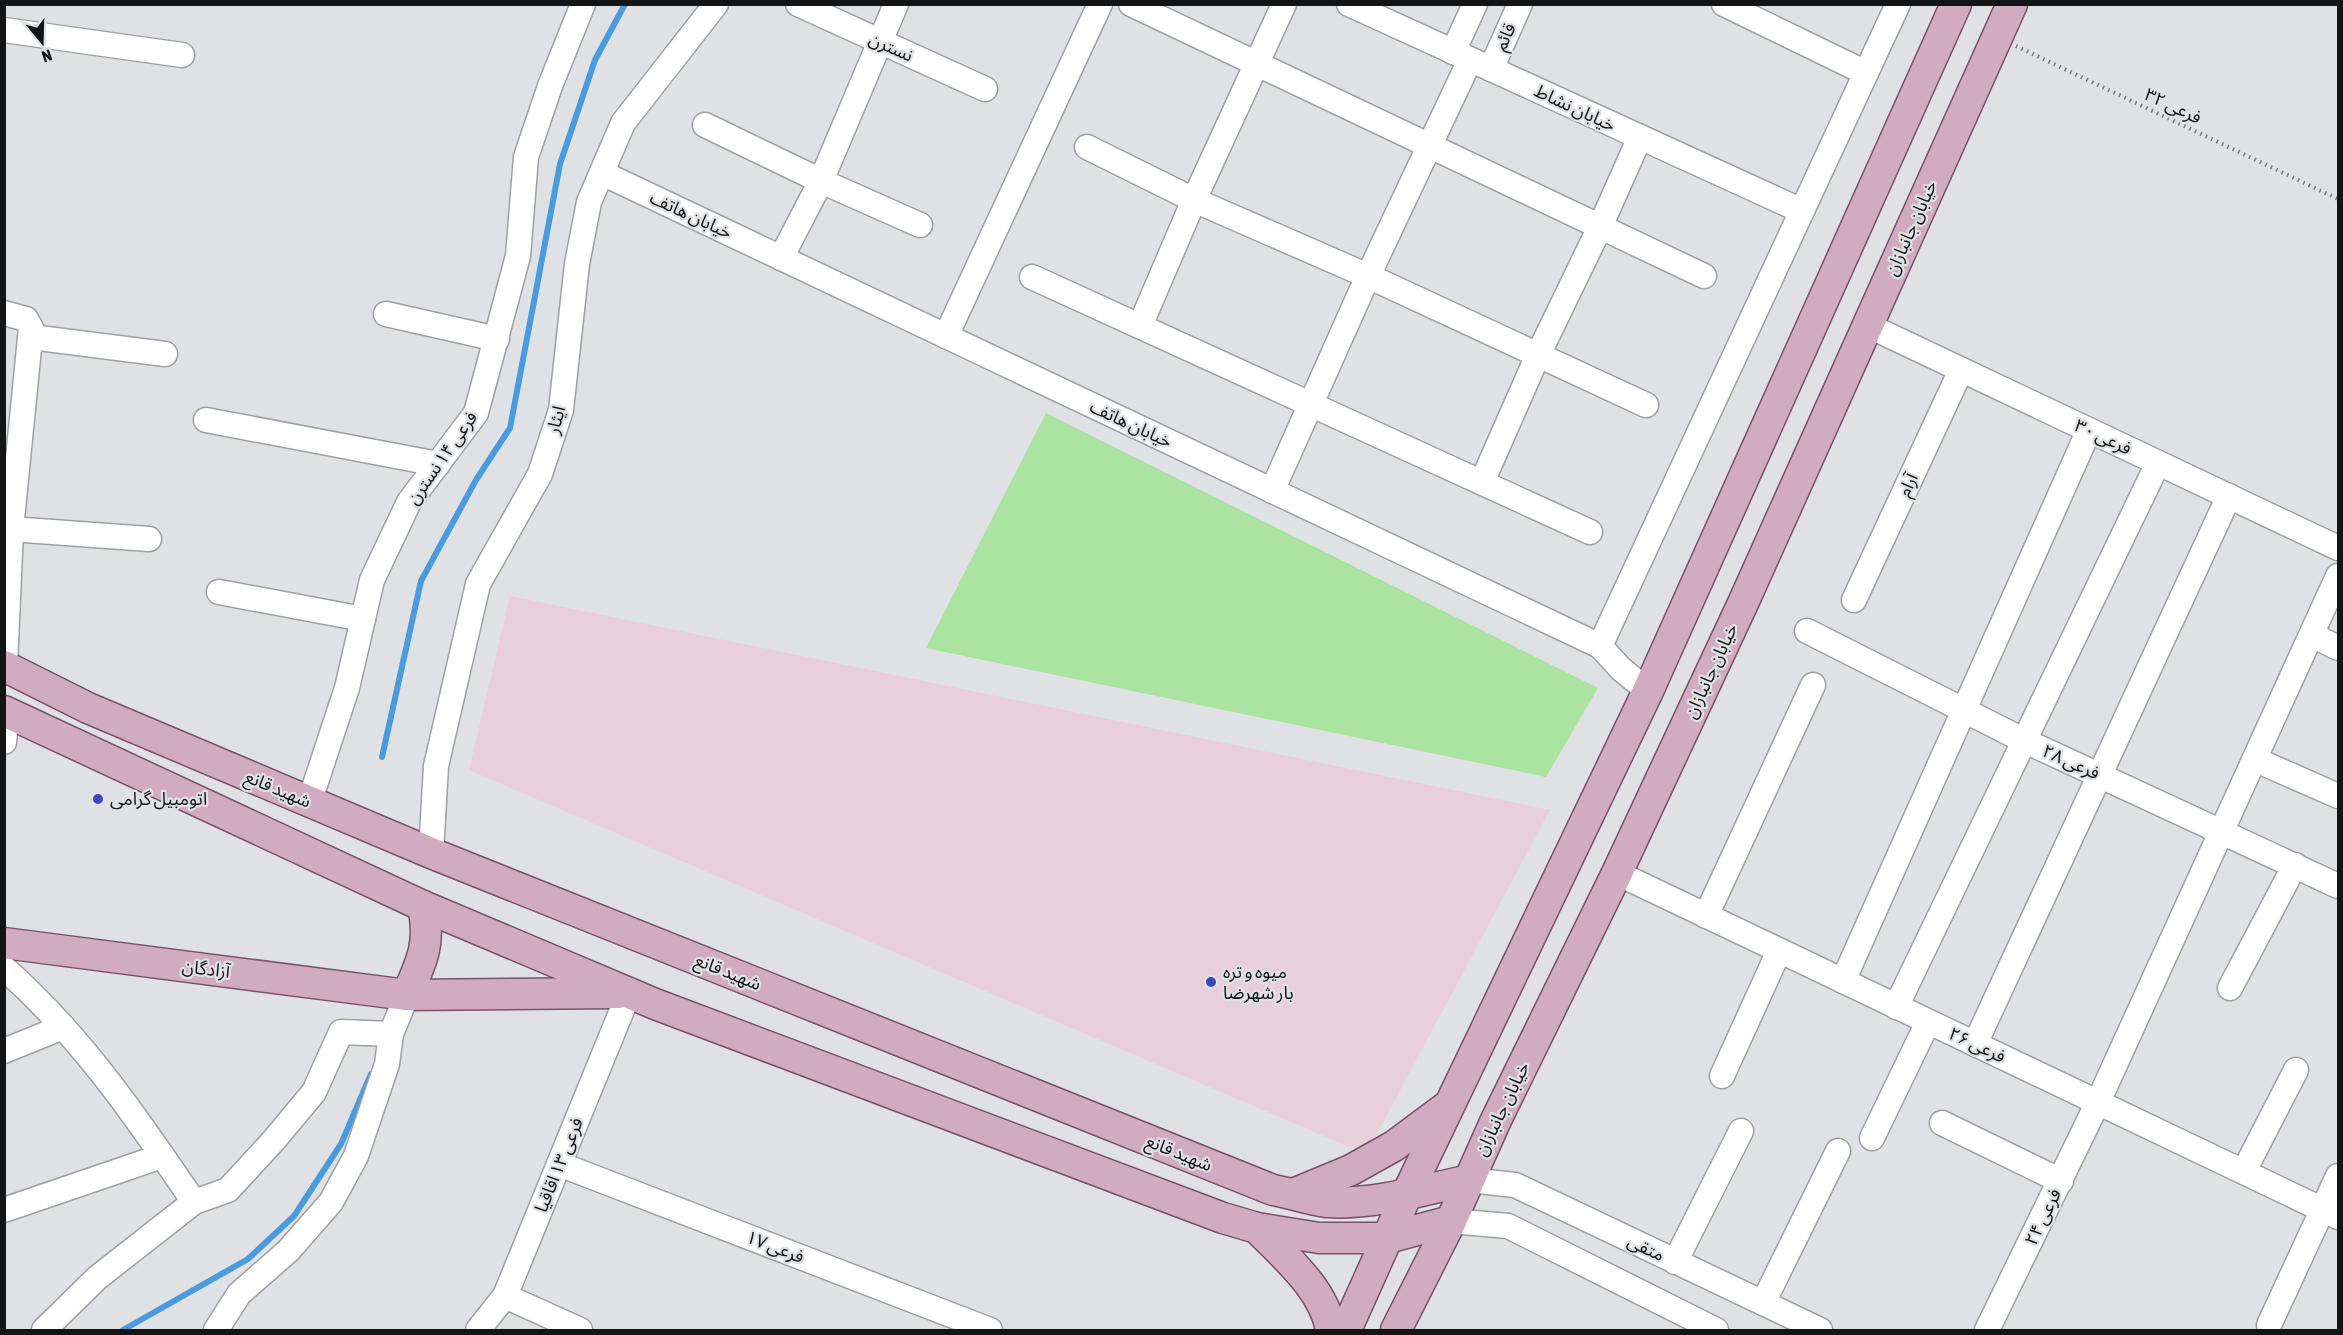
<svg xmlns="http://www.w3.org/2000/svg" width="2343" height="1335" font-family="'Asap Condensed','Noto Sans Arabic',sans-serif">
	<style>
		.commercial { fill: #e8cfd9 }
		.green { fill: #abe3a0 }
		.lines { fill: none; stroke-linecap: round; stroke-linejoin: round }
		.stream { stroke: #4a9bde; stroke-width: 6 }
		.minor-casing { stroke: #9ea0a3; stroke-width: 27 }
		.major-casing { stroke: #79526a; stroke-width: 33 }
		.path { stroke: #78797c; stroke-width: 4; stroke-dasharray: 1.5 4.5; stroke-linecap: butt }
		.minor { stroke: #fff; stroke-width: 24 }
		.major { stroke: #d0abc1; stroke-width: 30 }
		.poi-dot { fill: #4047bb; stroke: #dfe1e5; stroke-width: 2 }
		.labels { text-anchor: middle; stroke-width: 4.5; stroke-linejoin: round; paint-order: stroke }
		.street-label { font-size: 18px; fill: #131415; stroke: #dfe1e5 }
		.poi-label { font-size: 18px; fill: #131415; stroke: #dfe1e5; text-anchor: start }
	</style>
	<rect width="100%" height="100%" fill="#dfe1e5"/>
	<path class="commercial" d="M510,596L1550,810L1366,1154L469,770Z"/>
	<path class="green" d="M1046,413L1598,688L1546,777L926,648Z"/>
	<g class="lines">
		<g class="stream">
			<path d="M382,757L421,581L476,480L510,428L560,164L595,60L625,4"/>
			<path d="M123,1330L248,1259L294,1216L341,1144L371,1074"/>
		</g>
		<g class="minor-casing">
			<g id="minor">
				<path d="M798,4L985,89"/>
				<path d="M1131,4L1704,276"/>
				<path d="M1349,4L1802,211"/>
				<path d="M1724,4L1866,73"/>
				<path d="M4,30L182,55"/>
				<path d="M1453,52L1475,4"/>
				<path d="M1491,69L1520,4"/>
				<path d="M705,125L821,181L920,225"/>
				<path d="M1087,147L1194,200L1368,276L1646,405"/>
				<path d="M602,173L1600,646L1621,669L1648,691"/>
				<path d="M781,258L821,181L896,4"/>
				<path d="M1032,277L1590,532"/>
				<path d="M4,313L26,319L31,328L11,529L5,666"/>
				<path d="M386,314L497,339"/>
				<path d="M1867,325L2338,548"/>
				<path d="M1140,326L1194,200L1284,4"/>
				<path d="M946,336L1100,4"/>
				<path d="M31,337L165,354"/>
				<path d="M206,420L438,464"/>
				<path d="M1482,482L1538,355L1600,227L1640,137"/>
				<path d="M1272,491L1368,276L1470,60"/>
				<path d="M11,529L149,539"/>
				<path d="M219,592L363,619"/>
				<path d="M1854,600L1961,370"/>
				<path d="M1807,631L2023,740L2338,886"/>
				<path d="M2312,635L2338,648"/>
				<path d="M1600,646L1898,4"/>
				<path d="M4,742L7,713"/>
				<path d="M2256,760L2338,796"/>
				<path d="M309,803L347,688L372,580L409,502L476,413L518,256L526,157L550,86L583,4"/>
				<path d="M431,853L436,766L478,584L540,474L561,410L577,264L589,202L623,123L716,4"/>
				<path d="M1617,873L2338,1217"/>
				<path d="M1706,916L1813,685"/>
				<path d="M4,968C81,1036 137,1118 194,1202"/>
				<path d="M1843,981L2089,430"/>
				<path d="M2230,988L2295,865"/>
				<path d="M1896,1007L2158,463"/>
				<path d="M1975,1044L2229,496"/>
				<path d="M4,1051L63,1027"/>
				<path d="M1722,1076L1779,951"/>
				<path d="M1942,1123L2061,1181"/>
				<path d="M1872,1138L1928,1022"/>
				<path d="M559,1164L990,1330"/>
				<path d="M2244,1171L2296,1070"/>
				<path d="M1469,1180L1515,1185L1820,1330"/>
				<path d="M4,1210L162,1156"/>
				<path d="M1451,1221L1508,1226L1716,1330"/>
				<path d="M1675,1262L1741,1131"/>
				<path d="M505,1296L580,1330"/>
				<path d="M1763,1303L1838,1151"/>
				<path d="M2269,1325L2338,1176"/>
				<path d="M44,1330L97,1278L194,1202L228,1190L274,1140L314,1092L341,1032L391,1034"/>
				<path d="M216,1330L239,1294L288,1251L331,1202L356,1156L387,1064L391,1034L407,995"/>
				<path d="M478,1330L505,1296L629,993"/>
				<path d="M1987,1330L2098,1102L2338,576"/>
			</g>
		</g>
		<g class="major-casing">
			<g id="major">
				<path d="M4,666L88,708L431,853L1273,1190C1291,1193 1309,1200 1327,1202C1375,1205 1423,1190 1469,1180"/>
				<path d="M4,711L423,906L655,1004L1223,1218L1257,1228L1319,1238H1387L1451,1221"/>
				<path d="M423,906C431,943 422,961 407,995L618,993"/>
				<path d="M4,943L407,995"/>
				<path d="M1293,1194L1351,1170L1394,1146L1445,1108"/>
				<path d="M1257,1228C1285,1257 1324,1289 1331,1330"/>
				<path d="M1346,1330L1407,1194L1648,691L1956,4"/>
				<path d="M1396,1330L1451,1221L1496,1120L1617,873L1744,601L2012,4"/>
			</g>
		</g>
		<path class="path" d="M2016,46L2338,199"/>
		<use href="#minor" class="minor"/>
		<use href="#major" class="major"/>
	</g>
	<g class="poi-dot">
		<circle cx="98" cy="799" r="6"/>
		<circle cx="1211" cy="982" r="6"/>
	</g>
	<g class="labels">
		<g class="street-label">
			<text transform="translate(1505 37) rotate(-66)" y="6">قائم</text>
			<text transform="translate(891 47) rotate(24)" y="6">نسترن</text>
			<text transform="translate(2173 106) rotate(25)" y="6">فرعی ۳۲</text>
			<text transform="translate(1575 108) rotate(25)" y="6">خیابان نشاط</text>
			<text transform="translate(691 215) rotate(25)" y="6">خیابان هاتف</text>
			<text transform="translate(1911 228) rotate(-66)" y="6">خیابان جانبازان</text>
			<text transform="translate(556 420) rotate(-75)" y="6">ایثار</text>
			<text transform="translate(1131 424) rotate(25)" y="6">خیابان هاتف</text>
			<text transform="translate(2103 437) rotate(25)" y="6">فرعی ۳۰</text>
			<text transform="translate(442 458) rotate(-55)" y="6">فرعی ۱۴ نسترن</text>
			<text transform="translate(1908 485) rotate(-65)" y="6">آرام</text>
			<text transform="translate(1711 671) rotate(-65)" y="6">خیابان جانبازان</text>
			<text transform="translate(2071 762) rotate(24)" y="6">فرعی ۲۸</text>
			<text transform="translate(278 789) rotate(23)" y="6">شهید قانع</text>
			<text transform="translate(206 969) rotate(7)" y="6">آزادگان</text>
			<text transform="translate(728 972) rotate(22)" y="6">شهید قانع</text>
			<text transform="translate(1977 1045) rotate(25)" y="6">فرعی ۲۶</text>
			<text transform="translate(1502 1109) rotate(-64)" y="6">خیابان جانبازان</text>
			<text transform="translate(1179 1153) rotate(22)" y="6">شهید قانع</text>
			<text transform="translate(559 1165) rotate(-68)" y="6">فرعی ۱۳ اقاقیا</text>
			<text transform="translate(2043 1217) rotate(-64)" y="6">فرعی ۲۴</text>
			<text transform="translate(775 1247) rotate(21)" y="6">فرعی ۱۷</text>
			<text transform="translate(1646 1248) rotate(25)" y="6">متقی</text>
		</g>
		<g class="poi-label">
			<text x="110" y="805">اتومبیل گرامی</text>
			<text x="1223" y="978">میوه و تره<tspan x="1223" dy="21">بار شهرضا</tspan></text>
		</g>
	</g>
	<rect width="2343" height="1335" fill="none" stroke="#131415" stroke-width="12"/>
	<g transform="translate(42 42) rotate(161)" stroke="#dfe1e5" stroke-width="4.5" paint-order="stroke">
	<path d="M0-4.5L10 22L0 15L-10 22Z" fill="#131415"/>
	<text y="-9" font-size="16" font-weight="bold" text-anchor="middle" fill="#131415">N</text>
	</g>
</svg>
